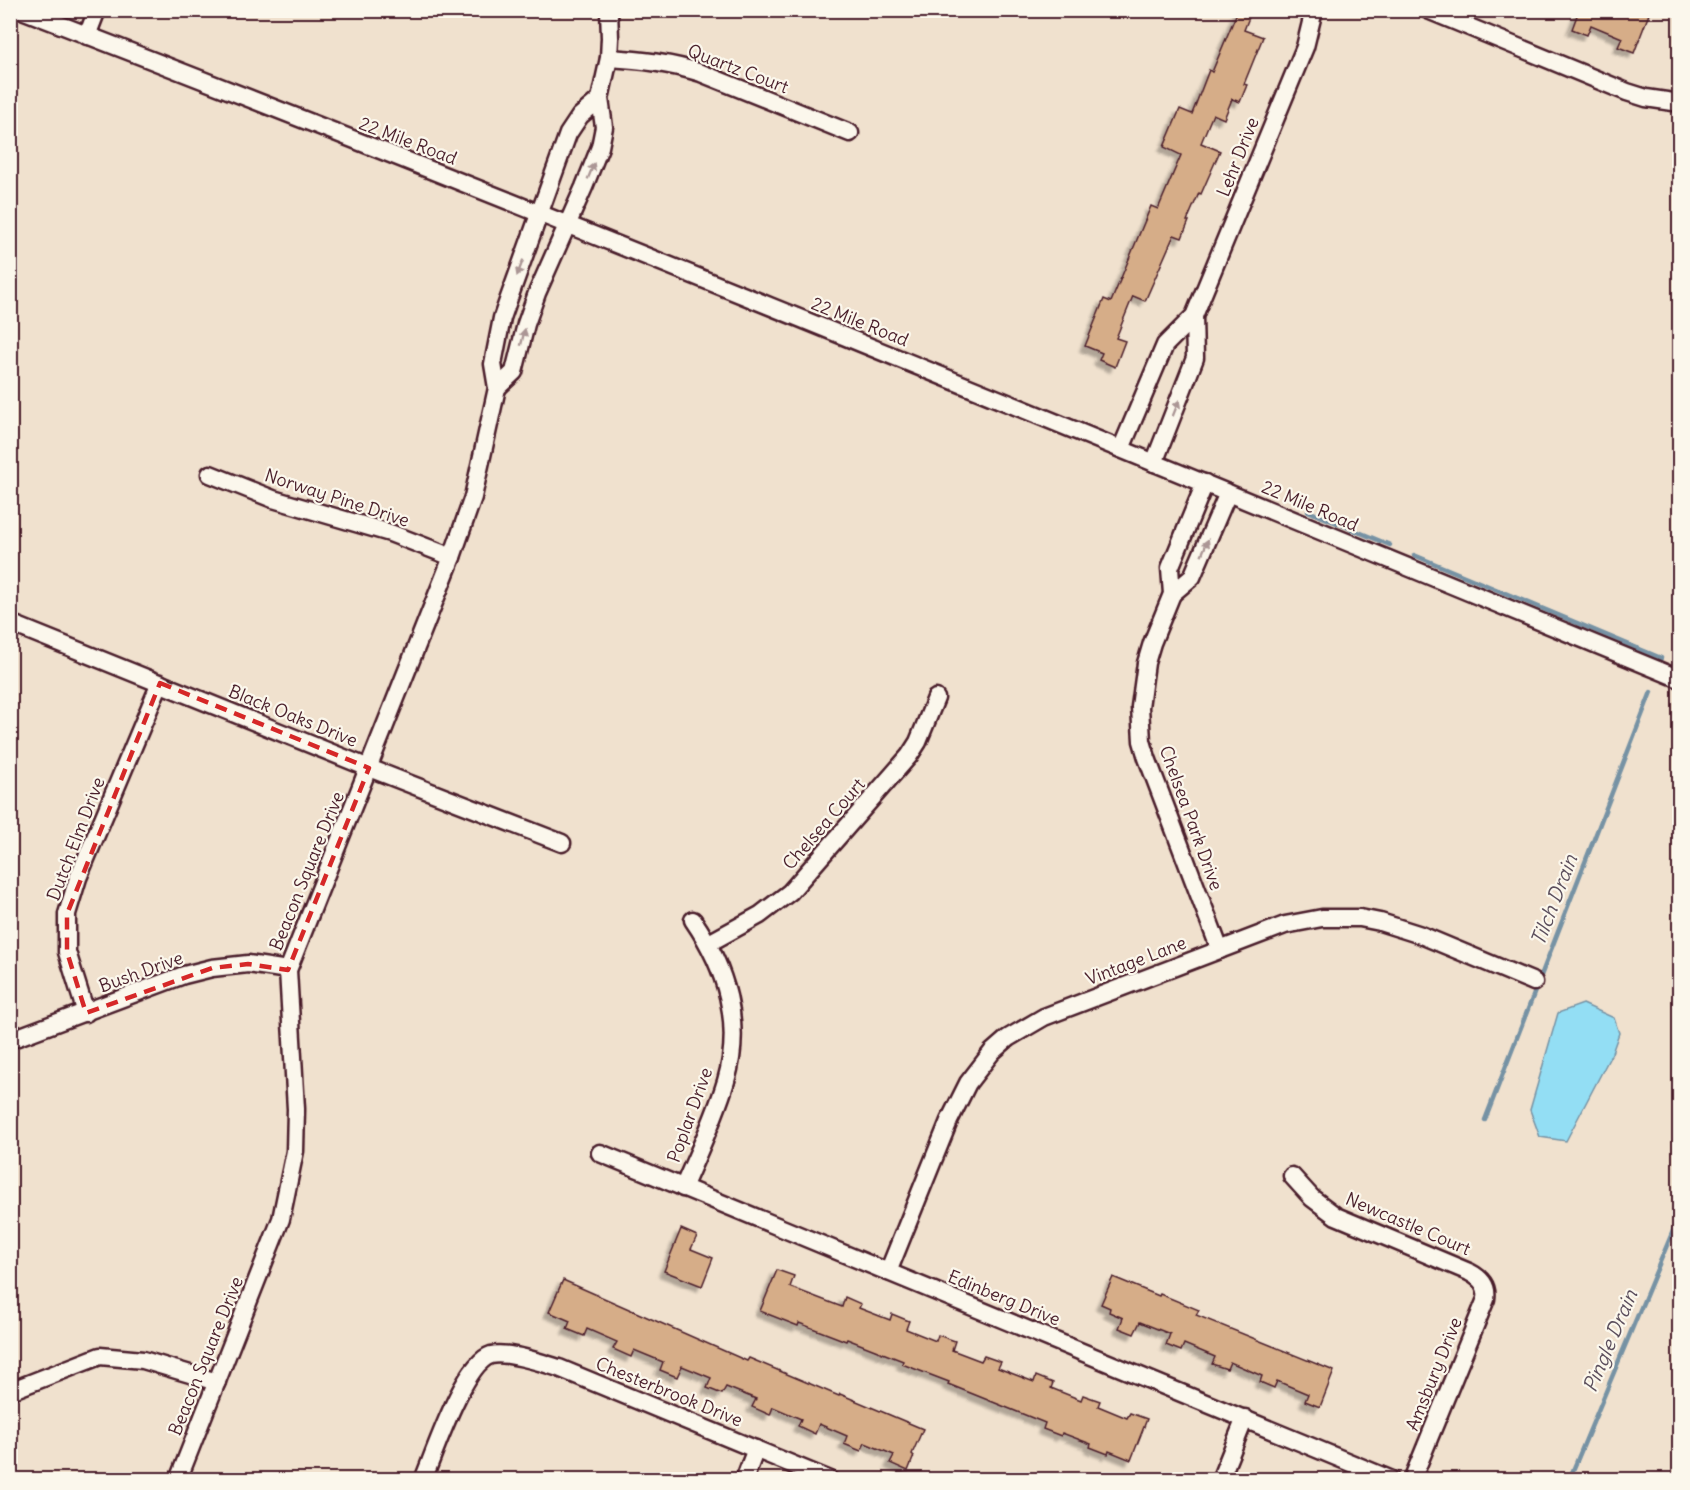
<svg xmlns="http://www.w3.org/2000/svg" width="1690" height="1490" font-family="Delius,sans-serif">
	<style>
		.water { fill: #93def4; stroke: #7692a4; stroke-width: 1.5 }
		.lines { fill: none; stroke-linecap: round; stroke-linejoin: round }
		.stream { stroke: #7692a4; stroke-width: 4.5 }
		.building { fill: #d6ad88; stroke: #4a1f2b; stroke-width: 1.5; filter: url(#shadow) }
		.minor-casing { stroke: #4a1f2b; stroke-width: 21 }
		.minor { stroke: #fbf7ec; stroke-width: 16 }
		.oneway { fill: #ab9695 }
		.marked { fill: none; stroke: #d62828; stroke-width: 4.5; stroke-dasharray: 12 8; stroke-linejoin: round }
		.labels { text-anchor: middle; stroke-width: 4.5; stroke-linejoin: round; paint-order: stroke }
		.street-label { font-size: 18px; fill: #4a1f2b; stroke: #fbf7ec }
		.water-label { font-size: 20px; font-style: italic; fill: #5c4f5d; stroke: #fbf7ec }
	</style>
	<defs>
		<filter id="shadow"><feDropShadow dx="-5" dy="5" stdDeviation="1.5" flood-color="#0004"/></filter>
	</defs>
	<rect width="100%" height="100%" fill="#f0e1ce"/>
	<filter id="ink" filterUnits="userSpaceOnUse"><feTurbulence type="fractalNoise" baseFrequency=".0167" numOctaves="2"/><feDisplacementMap in="SourceGraphic" scale="12" xChannelSelector="R" yChannelSelector="G"/><feConvolveMatrix kernelMatrix="1 2 1 2 8 2 1 2 1" color-interpolation-filters="sRGB"/></filter>
	<g filter="url(#ink)">
		<path class="water" d="M1583,1004L1614,1018L1619,1033L1612,1053L1566,1141L1540,1137L1530,1110L1558,1013Z"/>
		<g class="lines">
			<g class="stream">
				<path d="M1308,511L1390,545"/>
				<path d="M1414,555L1661,658L1660,660"/>
				<path d="M1485,1120L1651,692"/>
				<path d="M1569,1480L1680,1214"/>
			</g>
		</g>
		<g class="building">
			<path d="M1238,10H1252L1244,30L1263,37L1244,84L1247,85L1240,102L1232,99L1224,119L1213,114L1201,143L1220,151L1201,194L1199,193L1187,221H1189L1182,238L1174,235L1145,301L1133,296L1116,338L1125,341L1115,367L1099,360L1102,353L1085,346L1104,299L1111,302L1151,206L1158,209L1181,155L1164,147L1180,109L1192,114L1209,70L1212,72Z"/>
			<path d="M1579,10H1640L1649,14L1634,53L1618,47L1622,38L1591,25L1587,35L1572,29Z"/>
			<path d="M681,1229L697,1236L691,1249L713,1258L702,1286L664,1271Z"/>
			<path d="M777,1270L794,1276L790,1287L842,1307L845,1297L861,1304L859,1308L890,1320L892,1314L909,1321L906,1329L936,1341L938,1335L955,1341L952,1350L981,1361L984,1356L1001,1362L998,1368L1034,1382L1036,1376L1053,1383L1051,1388L1081,1400L1083,1395L1100,1401L1098,1406L1127,1418L1130,1413L1147,1419L1131,1460L1109,1451L1108,1454L1090,1447L1091,1444L1062,1433L1061,1436L1043,1429L1045,1423L948,1384L949,1382L902,1364L903,1361L847,1339L846,1341L799,1323L798,1326L760,1311Z"/>
			<path d="M1113,1277L1159,1296L1160,1294L1199,1310L1196,1315L1334,1371L1320,1407L1305,1401L1308,1394L1277,1381L1274,1388L1260,1382L1262,1376L1230,1362L1227,1369L1212,1364L1215,1357L1184,1344L1181,1351L1166,1345L1170,1334L1140,1322L1134,1334L1119,1328L1123,1318L1109,1312L1110,1308L1101,1304Z"/>
			<path d="M563,1280L747,1361L749,1358L839,1396L840,1394L923,1429L912,1454L914,1456L908,1471L890,1463L894,1455L865,1443L861,1451L844,1444L847,1436L819,1424L815,1434L798,1426L801,1419L773,1407L770,1415L752,1407L756,1399L726,1387L722,1394L707,1388L711,1378L682,1366L677,1377L660,1370L663,1362L634,1350L631,1357L613,1349L617,1342L587,1329L584,1336L567,1329L570,1321L549,1312Z"/>
		</g>
		<g class="lines">
			<g class="minor-casing">
				<g id="minor">
					<path d="M22,10C578,224 1128,452 1680,679"/>
					<path d="M1428,10L1627,92L1646,98L1680,103"/>
					<path d="M87,36L97,10"/>
					<path d="M609,58C641,60 670,63 701,73L850,133"/>
					<path d="M497,388L514,372L526,324L537,293L584,187L600,147L604,127L600,99L609,58L610,38L609,10"/>
					<path d="M1121,449L1165,345L1194,316L1305,47L1314,10"/>
					<path d="M1154,463L1195,358L1194,316"/>
					<path d="M210,474L273,499L390,533L452,557"/>
					<path d="M1205,483L1170,568L1172,594L1152,643L1146,663L1140,707L1142,741L1147,758L1220,950"/>
					<path d="M1172,594L1192,577L1228,493"/>
					<path d="M10,623L369,768L562,843"/>
					<path d="M709,943L760,915L790,892L909,756L918,742L936,698"/>
					<path d="M86,1013L67,952V914L78,878L160,683"/>
					<path d="M10,1040L184,975L212,968L248,964L288,970"/>
					<path d="M600,1153L1392,1480"/>
					<path d="M1292,1176L1312,1198L1336,1216L1469,1272C1481,1278 1488,1286 1486,1299L1412,1480"/>
					<path d="M683,1188C698,1153 715,1118 726,1081C743,1024 726,968 693,920"/>
					<path d="M888,1272L949,1121L968,1083L992,1052L1008,1038L1044,1017L1285,925L1322,918H1360L1380,922L1421,935L1534,982"/>
					<path d="M10,1391L100,1356L143,1360L217,1382"/>
					<path d="M178,1480L281,1219L295,1151L296,1109L288,970L452,557L473,497L497,388L493,364L502,318L509,298L568,134L580,116L600,99"/>
					<path d="M423,1480C434,1454 464,1363 491,1355C508,1351 542,1363 559,1368L830,1480"/>
					<path d="M744,1480L756,1449"/>
					<path d="M1220,1480L1245,1418"/>
				</g>
			</g>
			<use href="#minor" class="minor"/>
		</g>
		<defs><path id="oneway-solid" d="M-6-.8H1V-3.2L6.5 0L1 3.2V.8H-6Z" transform="scale(1.5)"/></defs>
		<g class="oneway">
			<use href="#oneway-solid" transform="translate(591 171) rotate(-68)"/>
			<use href="#oneway-solid" transform="translate(520 268) rotate(111)"/>
			<use href="#oneway-solid" transform="translate(523 337) rotate(-76)"/>
			<use href="#oneway-solid" transform="translate(1176 408) rotate(-68)"/>
			<use href="#oneway-solid" transform="translate(1205 547) rotate(-67)"/>
		</g>
	</g>
	<path class="marked" d="M160,683L369,768L288,970L248,964L212,968L86,1013L67,952V914Z"/>
	<g class="labels">
		<g class="street-label">
			<text transform="translate(738 69) rotate(21)" y="6">Quartz Court</text>
			<text transform="translate(408 141) rotate(21)" y="6">22 Mile Road</text>
			<text transform="translate(1238 157) rotate(-68)" y="6">Lehr Drive</text>
			<text transform="translate(860 322) rotate(22)" y="6">22 Mile Road</text>
			<text transform="translate(337 498) rotate(18)" y="6">Norway Pine Drive</text>
			<text transform="translate(1310 506) rotate(23)" y="6">22 Mile Road</text>
			<text transform="translate(293 716) rotate(22)" y="6">Black Oaks Drive</text>
			<text transform="translate(1191 818) rotate(70)" y="6">Chelsea Park Drive</text>
			<text transform="translate(824 824) rotate(-49)" y="6">Chelsea Court</text>
			<text transform="translate(76 839) rotate(-69)" y="6">Dutch Elm Drive</text>
			<text transform="translate(307 871) rotate(-68)" y="6">Beacon Square Drive</text>
			<text transform="translate(1136 961) rotate(-21)" y="6">Vintage Lane</text>
			<text transform="translate(141 972) rotate(-20)" y="6">Bush Drive</text>
			<text transform="translate(690 1115) rotate(-70)" y="6">Poplar Drive</text>
			<text transform="translate(1408 1224) rotate(23)" y="6">Newcastle Court</text>
			<text transform="translate(1004 1298) rotate(22)" y="6">Edinberg Drive</text>
			<text transform="translate(206 1356) rotate(-68)" y="6">Beacon Square Drive</text>
			<text transform="translate(1434 1374) rotate(-68)" y="6">Amsbury Drive</text>
			<text transform="translate(669 1392) rotate(22)" y="6">Chesterbrook Drive</text>
		</g>
		<g class="water-label">
			<text transform="translate(1554 900) rotate(-69)" y="7">Tilch Drain</text>
			<text transform="translate(1610 1341) rotate(-67)" y="7">Pingle Drain</text>
		</g>
	</g>
	<rect width="1690" height="1490" fill="none" stroke="#fbf7ec" stroke-width="36"/>
	<rect x="18" y="18" width="1654" height="1454" fill="none" stroke="#4a1f2b" stroke-width="2" filter="url(#ink)"/>
</svg>
